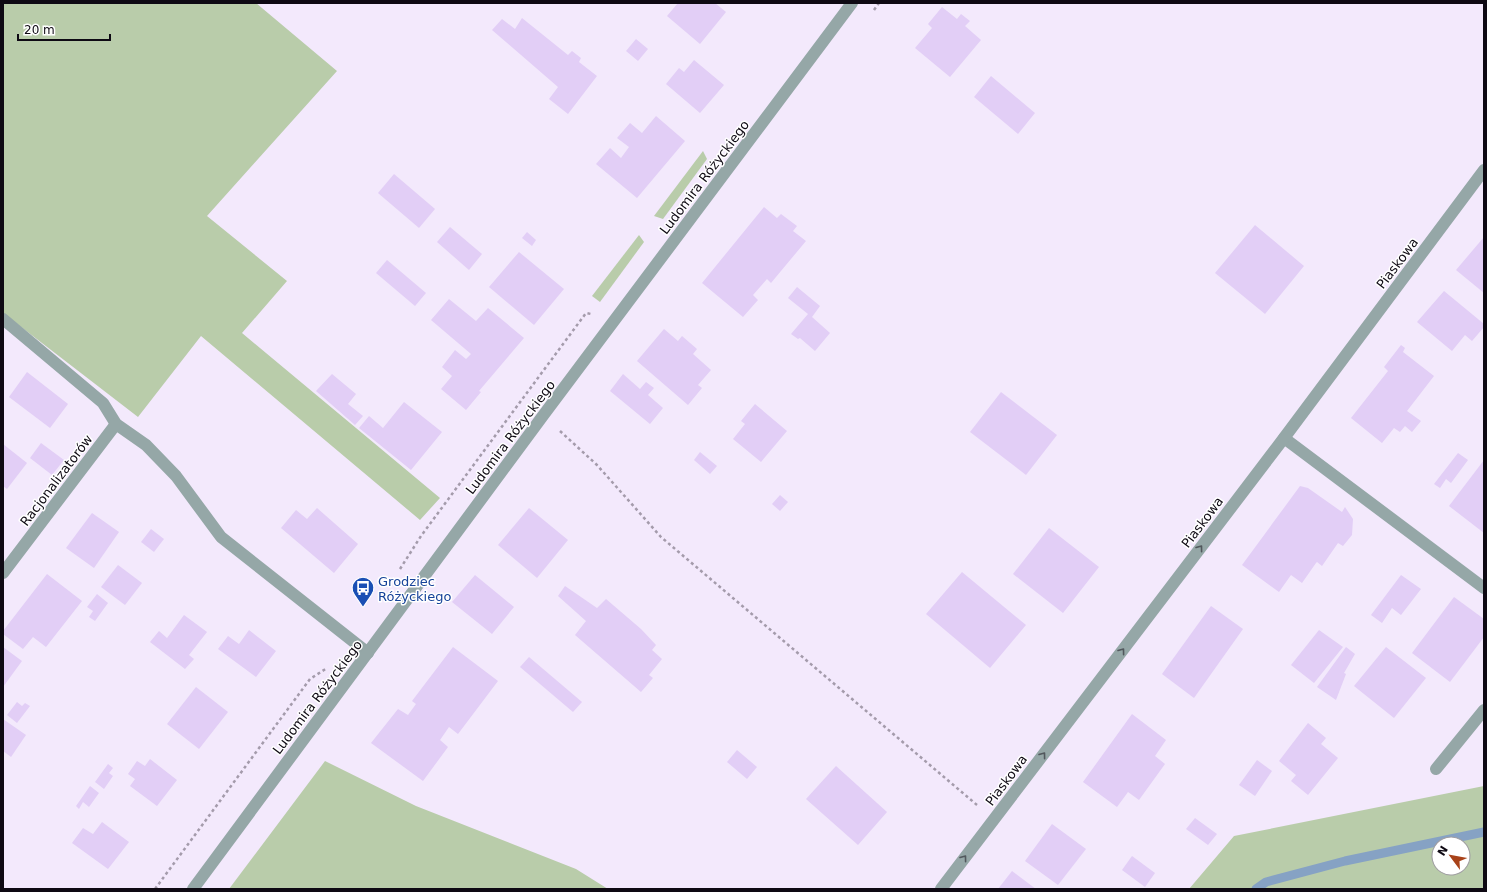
<svg xmlns="http://www.w3.org/2000/svg" width="1487" height="892" font-family="'DejaVu Sans',sans-serif">
	<style>
		.green { fill: #b9ccaa; fill-rule: evenodd }
		.lines { fill: none; stroke-linecap: round; stroke-linejoin: round }
		.stream { stroke: #86a2c4; stroke-width: 9 }
		.building { fill: #e2cef6 }
		.path { stroke: #a49bab; stroke-width: 2.5; stroke-dasharray: 3 3; stroke-linecap: butt }
		.lane { stroke: #95a7a7; stroke-width: 12 }
		.street { stroke: #95a7a7; stroke-width: 12 }
		.oneway { stroke: #52585d }
		.labels { text-anchor: middle; stroke-width: 3; stroke-linejoin: round; paint-order: stroke }
		.street-label { font-size: 13px; fill: #0e0913; stroke: #fff }
		.transit-label { font-size: 13px; fill: #164399; stroke: #fff; text-anchor: start }
	</style>
	<rect width="100%" height="100%" fill="#f3e9fc"/>
	<g class="green">
		<path d="M3,3H256L337,71L207,216L287,281L242,333L440,498L420,520L201,336L138,417L3,313Z"/>
		<path d="M703,151L707,159L663,219L654,216Z"/>
		<path d="M639,235L644,242L600,302L592,296Z"/>
		<path d="M325,761L416,806L576,869L608,889H229Z"/>
		<path d="M1484,786V889H1189L1234,836ZM1439,844H1463V868H1439Z"/>
	</g>
	<g class="lines">
		<path class="stream" d="M1256,889L1266,882L1345,861L1484,832"/>
	</g>
	<g class="building">
		<path d="M678,3H715L726,12L700,44L667,16Z"/>
		<path d="M942,7L957,19L961,14L970,21L965,26L981,40L950,77L915,48L932,28L928,24Z"/>
		<path d="M522,18L568,55L572,51L581,58L579,62L597,76L568,114L549,99L558,87L492,30L502,19L515,29Z"/>
		<path d="M636,39L648,49L638,61L626,51Z"/>
		<path d="M694,60L724,85L700,113L666,84L679,68L684,72Z"/>
		<path d="M991,76L1035,113L1018,134L974,97Z"/>
		<path d="M656,116L685,141L637,198L596,164L610,148L621,158L629,147L617,138L630,123L642,133Z"/>
		<path d="M394,174L435,209L419,228L378,193Z"/>
		<path d="M764,207L777,218L781,214L797,226L793,231L806,241L771,283L767,279L753,295L758,300L743,317L702,283Z"/>
		<path d="M1255,225L1304,266L1265,314L1215,273Z"/>
		<path d="M450,227L482,254L469,270L437,242Z"/>
		<path d="M527,232L536,240L532,246L522,238Z"/>
		<path d="M1484,237V293L1456,270Z"/>
		<path d="M519,252L564,289L534,325L489,287Z"/>
		<path d="M387,260L426,293L415,306L376,273Z"/>
		<path d="M797,287L820,306L812,317L830,333L815,351L800,338L798,339L791,334L808,314L788,298Z"/>
		<path d="M1444,291L1484,324V327L1472,341L1465,335L1452,351L1417,322Z"/>
		<path d="M449,299L476,321L488,308L524,338L479,391L481,392L466,410L441,389L452,376L442,367L455,350L466,359L471,354L431,320Z"/>
		<path d="M664,329L678,341L682,336L697,349L693,354L711,370L698,385L702,388L688,405L637,361Z"/>
		<path d="M1401,345L1405,348L1403,352L1434,376L1407,411L1421,421L1412,432L1405,426L1400,432L1394,428L1382,443L1351,418L1388,371L1384,367Z"/>
		<path d="M27,372L68,404L50,428L9,397Z"/>
		<path d="M332,374L356,394L348,404L363,416L355,425L316,391Z"/>
		<path d="M623,374L640,389L646,382L654,388L648,395L663,408L650,424L610,391Z"/>
		<path d="M1001,392L1057,435L1026,475L970,432Z"/>
		<path d="M404,402L442,432L411,470L359,428L369,416L383,428Z"/>
		<path d="M755,404L787,431L761,462L733,439L745,424L741,421Z"/>
		<path d="M41,443L64,460L52,475L30,458Z"/>
		<path d="M3,444L27,463L7,489L3,486Z"/>
		<path d="M700,452L717,466L710,474L694,460Z"/>
		<path d="M1458,453L1468,460L1451,483L1446,479L1440,488L1434,484Z"/>
		<path d="M1484,460V533L1449,506Z"/>
		<path d="M1300,486L1308,488L1342,512L1345,507L1353,519L1352,535L1343,546L1338,543L1322,566L1317,562L1316,563L1302,583L1291,575L1279,592L1242,565Z"/>
		<path d="M780,495L788,502L780,511L772,504Z"/>
		<path d="M317,508L358,544L334,573L281,528L296,510L307,519Z"/>
		<path d="M529,508L568,540L537,578L498,545Z"/>
		<path d="M92,513L119,532L94,568L66,548Z"/>
		<path d="M1049,528L1099,567L1063,613L1013,574Z"/>
		<path d="M151,529L164,539L154,552L141,542Z"/>
		<path d="M118,565L142,583L125,605L101,587Z"/>
		<path d="M962,572L1026,625L990,668L926,614Z"/>
		<path d="M47,574L82,601L46,647L33,637L23,649L3,634V631Z"/>
		<path d="M475,575L514,607L492,634L452,602Z"/>
		<path d="M1401,575L1421,589L1401,615L1392,608L1382,623L1371,615Z"/>
		<path d="M565,586L597,608L606,599L641,629L656,645L652,650L662,659L649,675L653,678L641,692L575,635L586,621L558,596Z"/>
		<path d="M97,594L108,603L95,621L89,617L93,611L87,607Z"/>
		<path d="M1454,597L1484,619V637L1450,682L1412,653Z"/>
		<path d="M1211,606L1243,629L1194,698L1162,674Z"/>
		<path d="M184,615L207,632L189,655L194,659L185,669L150,642L159,631L167,638Z"/>
		<path d="M249,630L276,651L256,677L218,649L228,636L239,644Z"/>
		<path d="M1319,630L1343,647L1314,683L1291,665Z"/>
		<path d="M3,647L22,661L3,687Z"/>
		<path d="M453,647L498,681L458,734L449,727L440,740L448,747L423,781L371,743L398,709L408,715L416,704L412,701Z"/>
		<path d="M1346,647L1355,654L1344,673L1346,674L1336,700L1317,687Z"/>
		<path d="M1386,647L1426,678L1394,718L1354,686Z"/>
		<path d="M529,657L582,702L573,712L520,667Z"/>
		<path d="M196,687L228,712L199,749L167,724Z"/>
		<path d="M17,702L22,706L25,703L30,706L17,723L7,715Z"/>
		<path d="M1132,714L1166,740L1155,756L1165,764L1139,800L1128,792L1117,807L1083,782Z"/>
		<path d="M3,719L26,735L11,757L3,751Z"/>
		<path d="M1308,723L1326,738L1321,744L1338,758L1308,795L1291,781L1296,775L1279,761Z"/>
		<path d="M737,750L757,767L747,779L727,762Z"/>
		<path d="M150,759L177,780L157,806L130,786L135,779L128,774L137,761L145,766Z"/>
		<path d="M1257,760L1272,771L1255,796L1239,785Z"/>
		<path d="M108,764L113,768L109,773L113,776L104,789L95,782Z"/>
		<path d="M836,766L887,812L858,845L806,799Z"/>
		<path d="M90,786L99,793L89,807L83,802L79,809L76,806Z"/>
		<path d="M1195,818L1217,834L1208,845L1186,829Z"/>
		<path d="M102,822L129,842L108,869L72,843L83,828L93,834Z"/>
		<path d="M1052,824L1086,849L1058,885L1025,861Z"/>
		<path d="M1132,856L1155,873L1145,887L1122,870Z"/>
		<path d="M1012,871L1036,889H998Z"/>
	</g>
	<g class="lines">
		<g class="path">
			<path d="M874,10L879,3"/>
			<path d="M560,431L597,465L661,537L977,805"/>
			<path d="M400,569L421,536L586,313L591,314"/>
			<path d="M155,889L310,679L327,668"/>
		</g>
		<g class="lane">
			<path d="M3,319L103,403L116,424L146,445L176,476L221,537L368,653"/>
			<path d="M1284,438L1484,588"/>
			<path d="M1436,769L1484,710"/>
		</g>
		<g class="street">
			<path d="M3,573L116,424"/>
			<path d="M193,889L542,417L852,3"/>
			<path d="M941,889L1284,438L1484,170"/>
		</g>
	</g>
	<defs><path id="oneway-chevron" d="M-2-3.5L2.5 0L-2 3.5" fill="none" stroke-width="1.6" stroke-linecap="round" stroke-linejoin="round"/></defs>
	<g class="oneway">
		<use href="#oneway-chevron" transform="translate(1200 548) rotate(-53)"/>
		<use href="#oneway-chevron" transform="translate(1122 651) rotate(-53)"/>
		<use href="#oneway-chevron" transform="translate(1043 755) rotate(-53)"/>
		<use href="#oneway-chevron" transform="translate(964 858) rotate(-53)"/>
	</g>
	<defs>
		<g id="bus-pin" transform="scale(1.15)"><path d="M0 17L-7.5 6A9.5 9.5 0 1 1 7.5 6Z" fill="#1a4fb4" stroke="#fff"/><path d="M-5-6H5V4H4V6H2V4H-2V6H-4V4H-5ZM-3.5-4V0h7V-4ZM-3.5 1.2v1.5H-2V1.2ZM2 1.2v1.5H3.5V1.2Z" fill="#fff"/></g>
	</defs>
	<g fill-rule="evenodd">
		<use href="#bus-pin" x="363" y="588"/>
	</g>
	<g class="labels">
		<g class="street-label">
			<text transform="translate(704 177) rotate(-53)" y="5">Ludomira Różyckiego</text>
			<text transform="translate(1397 263) rotate(-53)" y="5">Piaskowa</text>
			<text transform="translate(510 437) rotate(-53)" y="5">Ludomira Różyckiego</text>
			<text transform="translate(56 480) rotate(-53)" y="5">Racjonalizatorów</text>
			<text transform="translate(1202 522) rotate(-53)" y="5">Piaskowa</text>
			<text transform="translate(317 697) rotate(-53)" y="5">Ludomira Różyckiego</text>
			<text transform="translate(1006 780) rotate(-53)" y="5">Piaskowa</text>
		</g>
		<g class="transit-label">
			<text x="378" y="586">Grodziec<tspan x="378" dy="15">Różyckiego</tspan></text>
		</g>
	</g>
	<rect width="1487" height="892" fill="none" stroke="#0e0913" stroke-width="8"/>
	<g transform="translate(1451 856) rotate(302)"><circle r="19" fill="#ffffff" stroke="#9f9da1"/>
	<path d="M0-3L7 15L0 10L-7 15Z" fill="#a84219"/>
	<text y="-6" font-size="11" font-weight="bold" text-anchor="middle" fill="#0e0913">N</text>
	</g>
	<path d="M18 34v6h92v-6" fill="none" stroke="#0e0913" stroke-width="2"/>
	<text x="24" y="34" font-size="12" fill="#0e0913" stroke="#ffffff" stroke-width="3" paint-order="stroke">20 m</text>
</svg>
